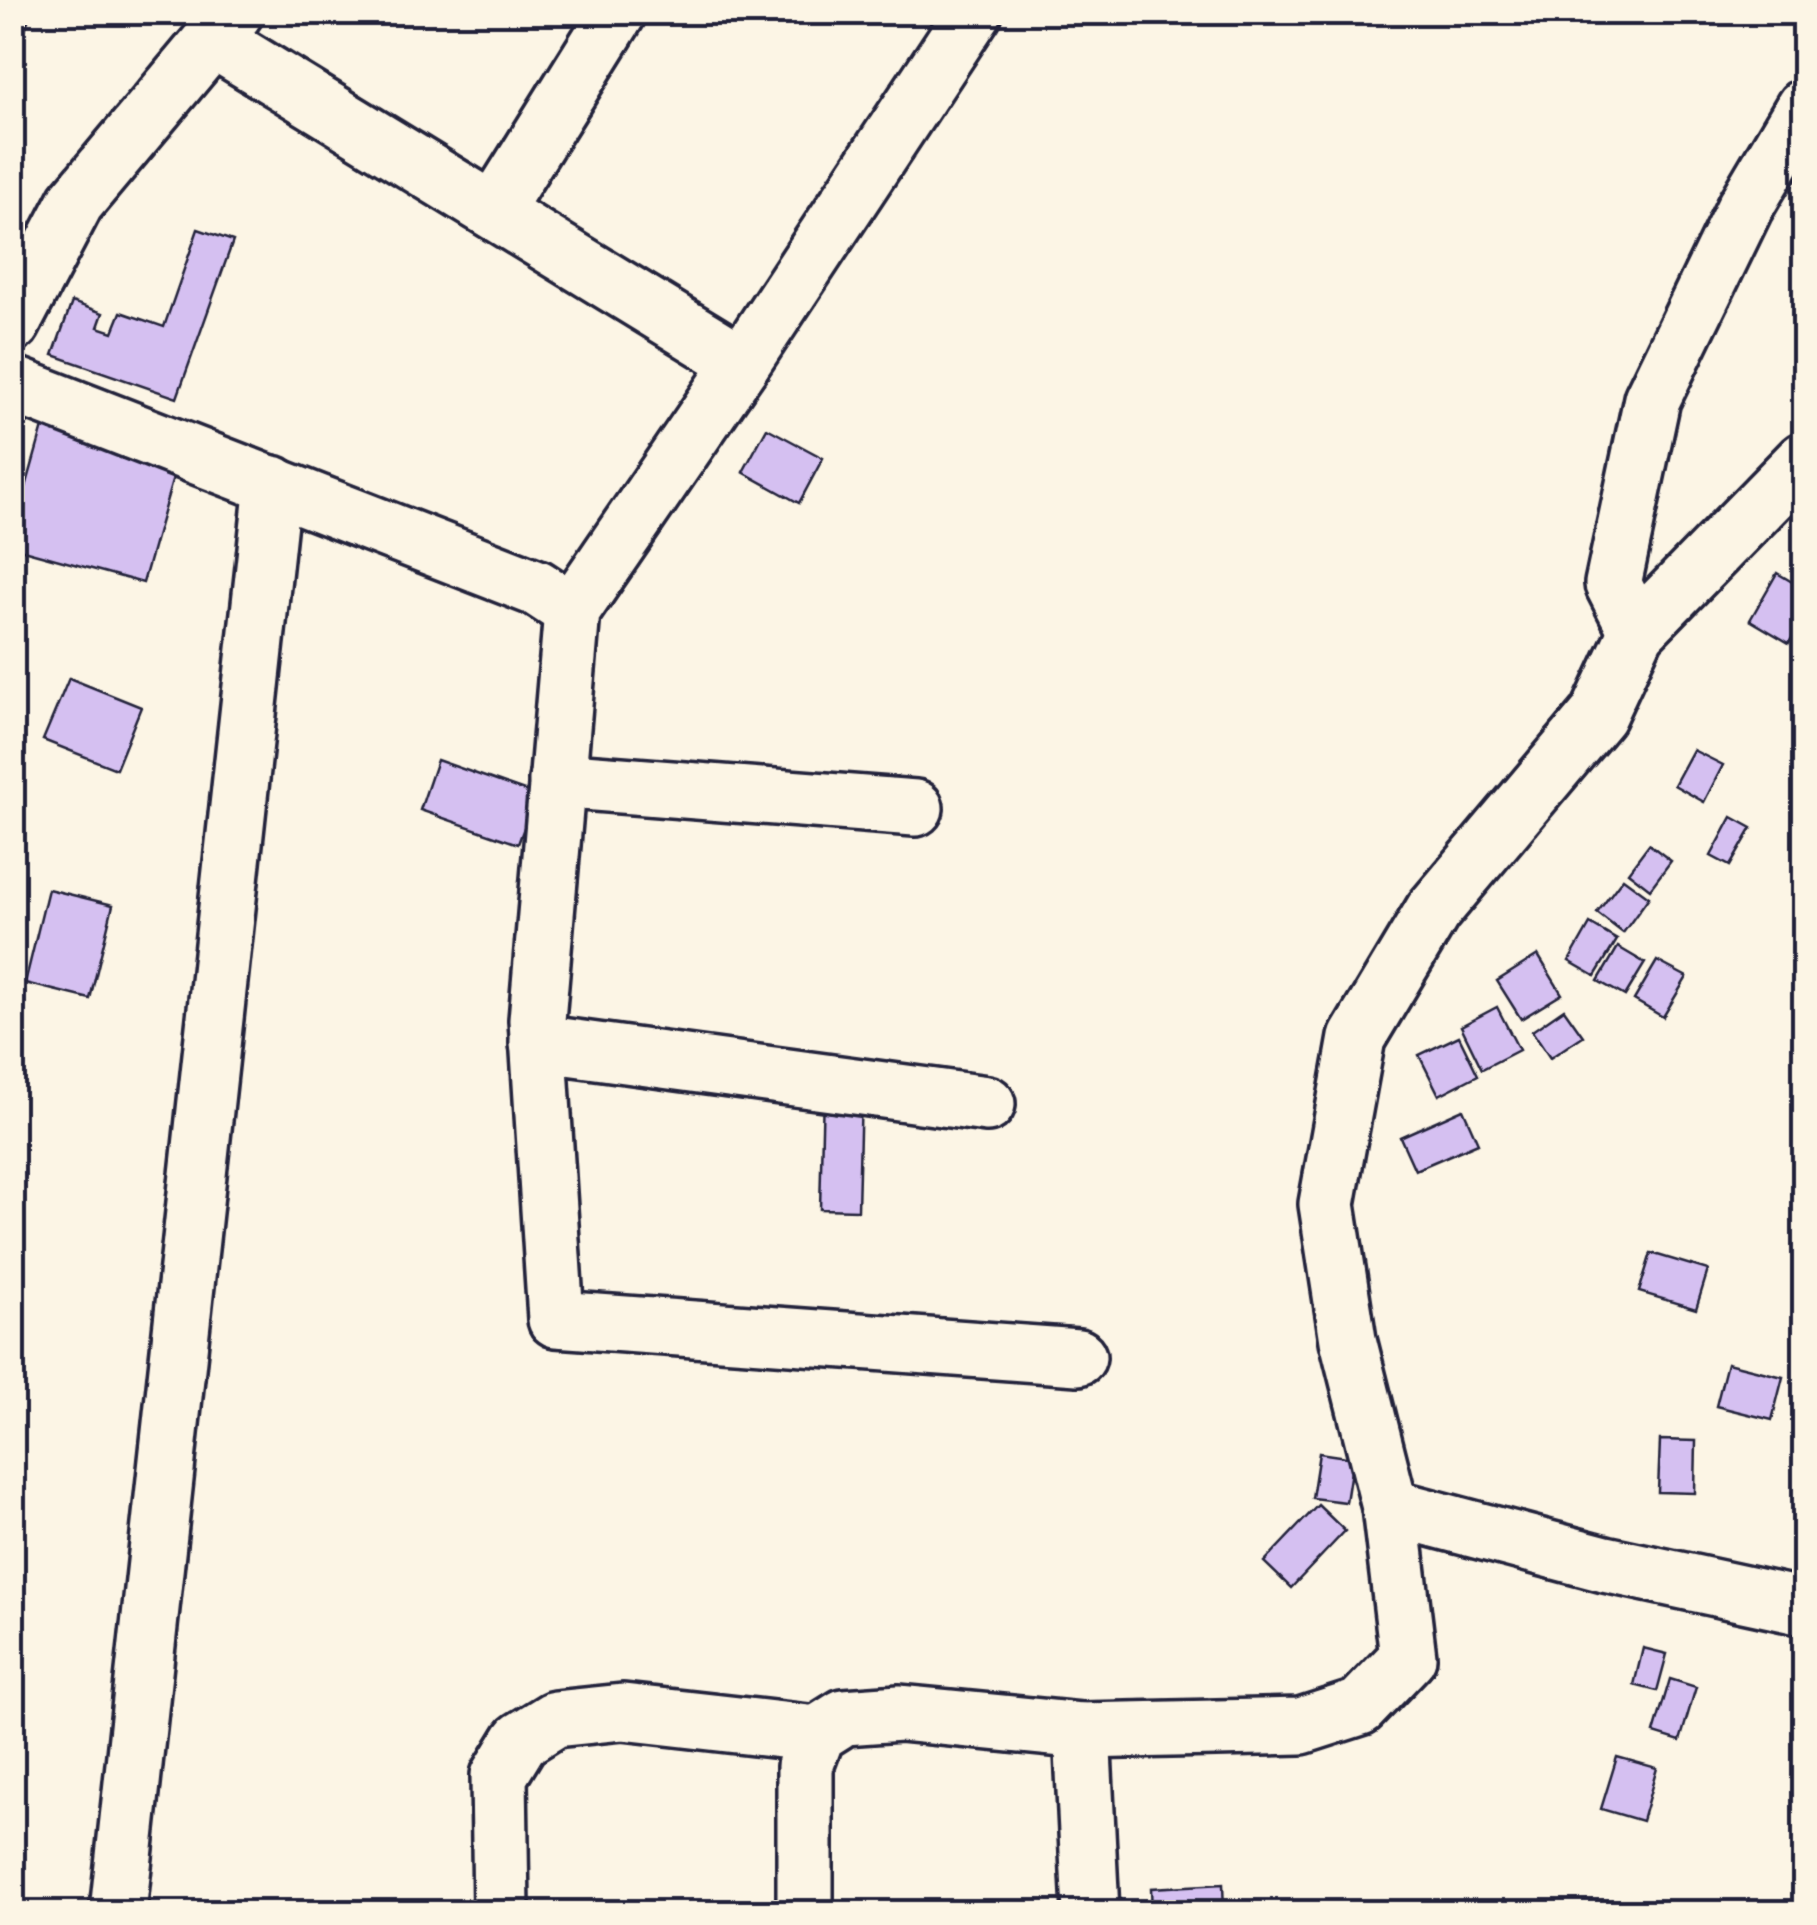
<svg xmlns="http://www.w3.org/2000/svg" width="1817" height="1925" font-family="Sriracha,sans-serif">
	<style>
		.building { fill: #d5c0f1; stroke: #22223b; stroke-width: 2.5 }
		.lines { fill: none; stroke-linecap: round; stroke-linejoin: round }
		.minor-casing { stroke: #22223b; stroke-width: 62 }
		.minor { stroke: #fcf5e5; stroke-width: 55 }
	</style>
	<rect width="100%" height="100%" fill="#fcf5e5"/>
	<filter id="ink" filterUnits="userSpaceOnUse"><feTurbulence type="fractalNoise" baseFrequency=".01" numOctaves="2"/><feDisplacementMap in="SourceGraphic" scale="20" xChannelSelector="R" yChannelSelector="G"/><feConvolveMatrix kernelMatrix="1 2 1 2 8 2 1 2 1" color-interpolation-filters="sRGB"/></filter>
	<g filter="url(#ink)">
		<g class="building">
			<path d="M12,12H31L15,59H12Z"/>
			<path d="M198,229L233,241L177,398L53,355L72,302L103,313L98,327L113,332L121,312L164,327Z"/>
			<path d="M46,416L180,453L143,583L12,547V537Z"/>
			<path d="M767,428L823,458L799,503L743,472Z"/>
			<path d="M1777,573L1804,589V618L1789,643L1750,620Z"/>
			<path d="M69,678L141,707L116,769L43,740Z"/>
			<path d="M1693,750L1723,765L1704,802L1674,785Z"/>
			<path d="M437,760L536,795L518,844L420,810Z"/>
			<path d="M1732,817L1752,828L1730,866L1711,856Z"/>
			<path d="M1649,844L1671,861L1650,889L1628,872Z"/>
			<path d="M1623,878L1649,897L1623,933L1597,913Z"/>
			<path d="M48,889L113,905L90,999L25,983Z"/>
			<path d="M1590,924L1617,940L1595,976L1569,961Z"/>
			<path d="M1618,947L1645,963L1625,996L1598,981Z"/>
			<path d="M1538,955L1562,994L1521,1019L1497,981Z"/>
			<path d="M1657,961L1687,977L1663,1017L1634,1000Z"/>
			<path d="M1497,1007L1519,1050L1482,1069L1461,1026Z"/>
			<path d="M1564,1009L1583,1036L1550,1058L1532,1031Z"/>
			<path d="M1459,1036L1478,1075L1439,1095L1419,1055Z"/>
			<path d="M823,1091L861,1092L858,1210L820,1209Z"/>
			<path d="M1463,1109L1478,1143L1415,1170L1400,1137Z"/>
			<path d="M1651,1253L1708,1270L1696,1309L1639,1292Z"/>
			<path d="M1727,1363L1783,1377L1772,1420L1716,1406Z"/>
			<path d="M1660,1440L1696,1441L1695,1493L1658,1492Z"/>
			<path d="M1319,1453L1353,1458L1346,1502L1312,1498Z"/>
			<path d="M1318,1505L1345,1531L1291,1588L1264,1562Z"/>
			<path d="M1643,1648L1667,1654L1657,1691L1634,1685Z"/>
			<path d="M1670,1679L1696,1687L1680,1741L1654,1733Z"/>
			<path d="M1617,1757L1657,1768L1642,1821L1601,1809Z"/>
			<path d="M1223,1884L1224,1912H1152L1151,1888Z"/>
		</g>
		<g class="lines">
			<g class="minor-casing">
				<g id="minor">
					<path d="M974,12L742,363L572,611L537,1020L556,1319L1078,1357"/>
					<path d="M212,39L742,363"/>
					<path d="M494,211L618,12"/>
					<path d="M12,324L76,202L235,12"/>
					<path d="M12,384L537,588L572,611"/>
					<path d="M1637,631L1613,584L1652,399L1745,207L1804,107"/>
					<path d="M557,780L915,808"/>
					<path d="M538,1043L987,1104"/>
					<path d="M1390,1507L1605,1564L1804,1607"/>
					<path d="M1082,1731L1091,1912"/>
					<path d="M118,1912L273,484"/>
					<path d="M501,1912L499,1776L521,1740L555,1719L623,1712L817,1734"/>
					<path d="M805,1912V1766L817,1734L844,1717L900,1713L1082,1731L1301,1726L1360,1707L1408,1657L1390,1507L1348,1340L1327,1204L1357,1038L1433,911L1598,715L1637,631L1804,460"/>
				</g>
			</g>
			<use href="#minor" class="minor"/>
		</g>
	</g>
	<rect width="1817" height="1925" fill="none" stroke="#fcf5e5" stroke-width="50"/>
	<rect x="25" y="25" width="1767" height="1875" fill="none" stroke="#22223b" stroke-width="4" filter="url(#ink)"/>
</svg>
